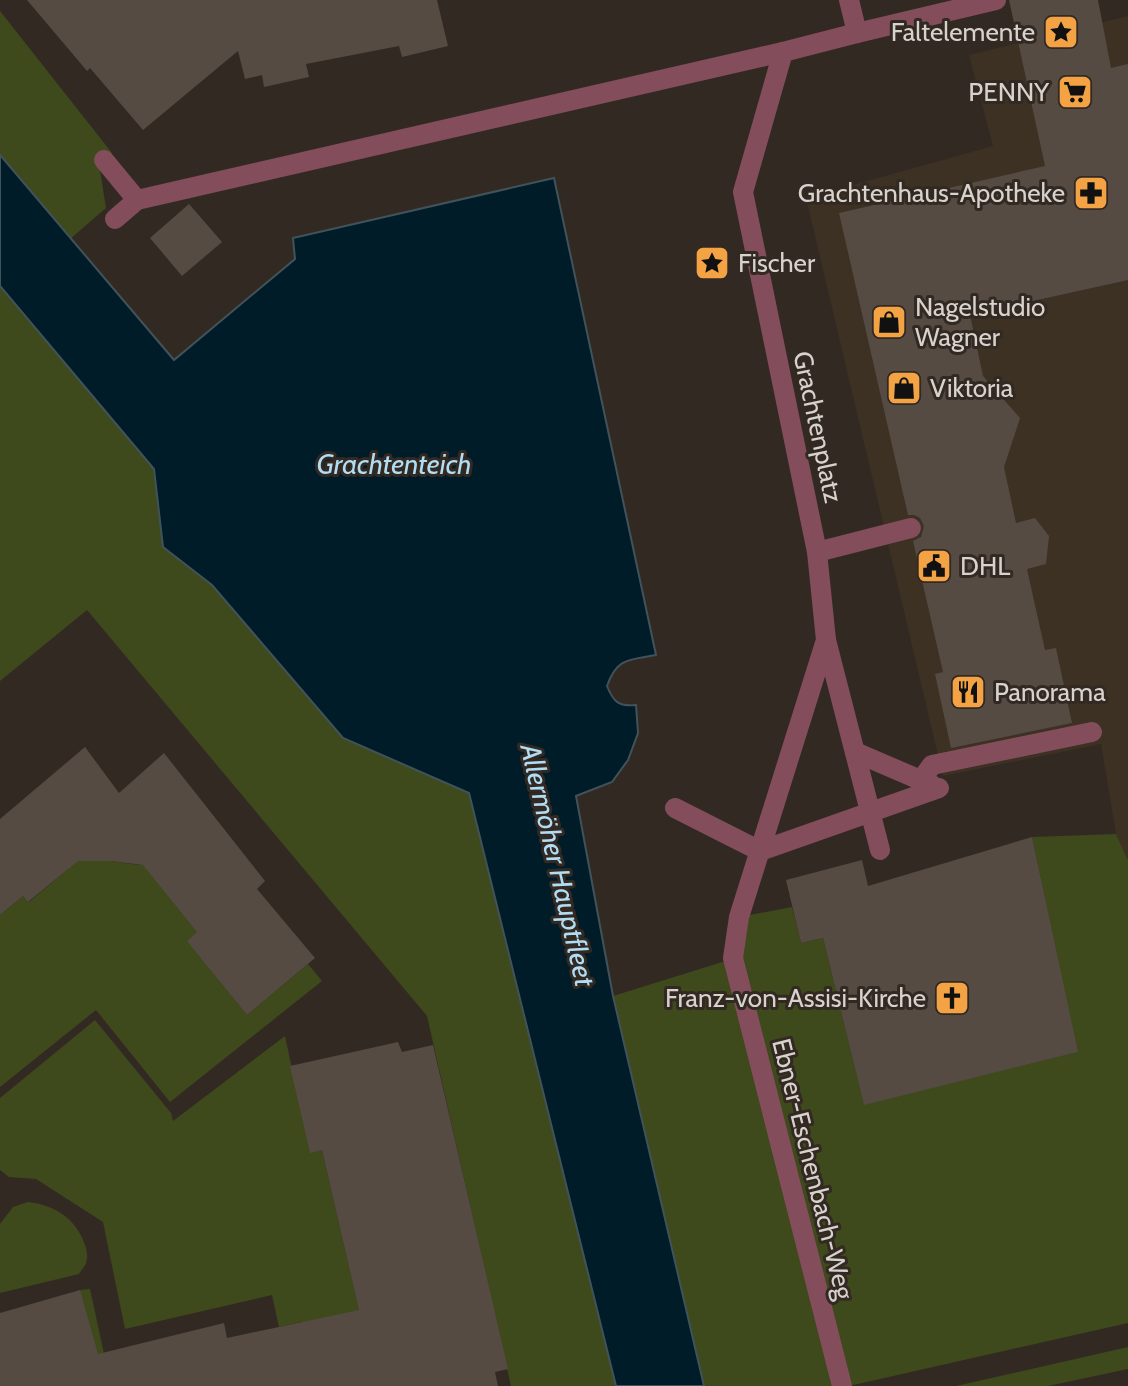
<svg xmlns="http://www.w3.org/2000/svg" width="1128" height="1386" font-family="Cabin,sans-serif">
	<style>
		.commercial { fill: #3c3122 }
		.green { fill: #3e491c }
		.water { fill: #001c29; stroke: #41535a; stroke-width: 2 }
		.building { fill: #554b43 }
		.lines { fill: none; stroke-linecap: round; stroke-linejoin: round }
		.minor { stroke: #844d5b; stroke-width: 20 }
		.labels { text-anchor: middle; stroke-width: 6; stroke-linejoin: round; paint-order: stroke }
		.poi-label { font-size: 26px; fill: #d8d2cd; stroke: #332923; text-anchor: start }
		.street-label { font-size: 26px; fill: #d8d2cd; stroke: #332923 }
		.water-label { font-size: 28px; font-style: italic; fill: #b1ddf4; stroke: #332923 }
	</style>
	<rect width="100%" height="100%" fill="#332923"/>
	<path class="commercial" d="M1128,16V860L1116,834L1101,744L943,776L806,198L993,146L969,55Z"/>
	<g class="green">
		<path d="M0,11L112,153L99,164L106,208L70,239L0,155Z"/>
		<path d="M0,286L154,469L163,547L212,585L343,738L469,793L616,1386H511L427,1016L87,610L0,681Z"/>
		<path d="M1116,834L1128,860V1323L849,1386H704L613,996L732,959L739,917L792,907L801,943L823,938L864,1104L1077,1052L1032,837Z"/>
		<path d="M76,850L86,861H111L140,865L146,857L204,926L188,941L247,1015L308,964L322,981L170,1102L96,1010L0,1087V915L23,896L29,902L67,870Z"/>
		<path d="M95,1020L171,1113L173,1121L285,1036L310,1152L322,1150L363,1326L301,1322L279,1327L272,1295L125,1329L103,1222L36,1179L9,1177L0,1170V1098Z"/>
		<path d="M28,1202C54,1205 76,1218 85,1245C87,1250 88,1258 86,1263C85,1267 81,1270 79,1274L0,1293V1224L13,1207Z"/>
		<path d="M90,1289L111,1386H99L80,1290Z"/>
		<path d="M1128,1347V1369L1048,1386H956Z"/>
	</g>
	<path class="water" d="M0,155L174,360L295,259L293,238L554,178L656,655C630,660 617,657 607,686C613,701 618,707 636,705L638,733L628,760L612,782L576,796L613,996L704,1386H616L469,793L343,738L212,585L163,547L154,469L0,286Z"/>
	<g class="building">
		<path d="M27,0H437L448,46L402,57L399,46L306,64L309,77L264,87L262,75L245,79L238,51L143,130L90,68L87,71Z"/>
		<path d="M1009,0H1098L1111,68L1128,64V280L970,315L983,376L1020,418L1004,467L1016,523L1035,518L1049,536L1046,564L1027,569L1045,650L1056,648L1072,723L951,748L935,674L943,672L913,541L921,537L924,526L920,518L914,515H908L839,213L1045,166Z"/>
		<path d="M189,204L222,242L182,276L150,238Z"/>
		<path d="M85,747L119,793L164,753L265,881L257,889L315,958L247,1015L187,941L197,932L143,865L111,861H78L28,902L23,896L0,915V819Z"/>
		<path d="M1032,837L1078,1052L864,1105L823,938L801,943L786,880L862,860L868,886Z"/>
		<path d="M398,1042L402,1052L433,1045L508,1369L495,1372L498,1386H0V1313L80,1290L98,1354L224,1323L227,1338L359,1310L322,1150L310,1153L290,1066Z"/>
	</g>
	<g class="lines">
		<g class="minor">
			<path d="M857,33L996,0"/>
			<path d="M104,160L137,200"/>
			<path d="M115,219L137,200L783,52"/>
			<path d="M817,552L911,528"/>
			<path d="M826,640L880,850"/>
			<path d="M855,752L932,785"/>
			<path d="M921,780L932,765L1092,732"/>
			<path d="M675,808L760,851L939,788"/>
			<path d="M842,1386L733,958L739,917L826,640L817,552L743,192L783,52L857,33L849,0"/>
		</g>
	</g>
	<defs>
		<g id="sight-square" transform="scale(1.8)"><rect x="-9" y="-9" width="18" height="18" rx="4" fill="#f4a344" stroke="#332923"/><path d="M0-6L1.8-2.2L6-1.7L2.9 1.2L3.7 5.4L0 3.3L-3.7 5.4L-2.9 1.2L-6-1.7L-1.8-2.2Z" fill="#111"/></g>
		<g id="supermarket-square" transform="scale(1.8)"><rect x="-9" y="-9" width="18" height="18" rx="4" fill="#f4a344" stroke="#332923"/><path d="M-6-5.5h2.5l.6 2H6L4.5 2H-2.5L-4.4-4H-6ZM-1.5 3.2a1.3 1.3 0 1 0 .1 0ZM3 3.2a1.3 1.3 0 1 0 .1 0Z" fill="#111"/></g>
		<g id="pharmacy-square" transform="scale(1.8)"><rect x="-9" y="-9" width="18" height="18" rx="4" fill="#f4a344" stroke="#332923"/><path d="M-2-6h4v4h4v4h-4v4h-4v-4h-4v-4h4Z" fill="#111"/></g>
		<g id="shop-square" transform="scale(1.8)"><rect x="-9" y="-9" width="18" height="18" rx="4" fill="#f4a344" stroke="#332923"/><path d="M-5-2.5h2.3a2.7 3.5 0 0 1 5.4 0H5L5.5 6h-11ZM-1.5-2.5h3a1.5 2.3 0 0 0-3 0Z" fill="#111"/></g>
		<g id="civic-square" transform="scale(1.8)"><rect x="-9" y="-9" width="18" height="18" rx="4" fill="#f4a344" stroke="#332923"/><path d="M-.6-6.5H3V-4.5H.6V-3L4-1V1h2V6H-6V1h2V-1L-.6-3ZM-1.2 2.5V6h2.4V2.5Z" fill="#111"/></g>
		<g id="restaurant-square" transform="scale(1.8)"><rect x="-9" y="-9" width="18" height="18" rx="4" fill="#f4a344" stroke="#332923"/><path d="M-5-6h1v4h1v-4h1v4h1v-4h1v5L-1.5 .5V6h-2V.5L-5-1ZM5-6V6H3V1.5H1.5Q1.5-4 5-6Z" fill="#111"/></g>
		<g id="church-square" transform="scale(1.8)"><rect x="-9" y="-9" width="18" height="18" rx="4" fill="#f4a344" stroke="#332923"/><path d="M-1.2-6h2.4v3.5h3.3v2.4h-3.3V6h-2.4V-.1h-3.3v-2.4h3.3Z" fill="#111"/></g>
	</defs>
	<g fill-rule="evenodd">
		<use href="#sight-square" x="1061" y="32"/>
		<use href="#supermarket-square" x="1075" y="92"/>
		<use href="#pharmacy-square" x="1091" y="193"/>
		<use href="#sight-square" x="712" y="263"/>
		<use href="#shop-square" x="889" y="322"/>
		<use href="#shop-square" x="904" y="388"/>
		<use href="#civic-square" x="934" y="566"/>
		<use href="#restaurant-square" x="968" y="692"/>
		<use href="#church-square" x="952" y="998"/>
	</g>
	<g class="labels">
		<g class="poi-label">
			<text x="1035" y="41" text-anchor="end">Faltelemente</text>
			<text x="1049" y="101" text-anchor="end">PENNY</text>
			<text x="1065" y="202" text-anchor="end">Grachtenhaus-Apotheke</text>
			<text x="738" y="272">Fischer</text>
			<text x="915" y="316">Nagelstudio<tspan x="915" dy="30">Wagner</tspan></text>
			<text x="930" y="397">Viktoria</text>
			<text x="960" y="575">DHL</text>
			<text x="994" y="701">Panorama</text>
			<text x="926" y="1007" text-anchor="end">Franz-von-Assisi-Kirche</text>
		</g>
		<g class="street-label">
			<text transform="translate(818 427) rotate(78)" y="9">Grachtenplatz</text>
			<text transform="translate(813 1169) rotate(76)" y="9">Ebner-Eschenbach-Weg</text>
		</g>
		<g class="water-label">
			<text x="394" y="474">Grachtenteich</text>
			<text transform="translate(558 865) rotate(77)" y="10">Allermöher Hauptfleet</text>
		</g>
	</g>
</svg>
